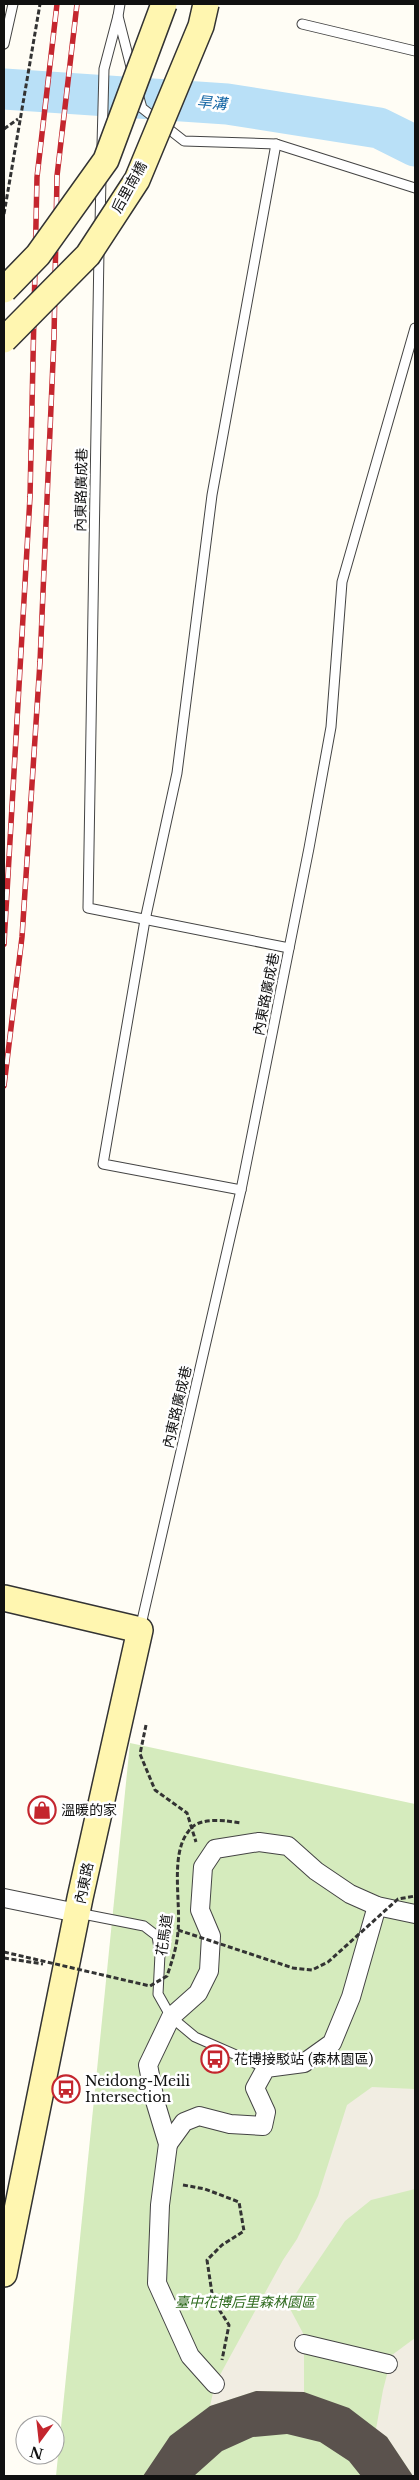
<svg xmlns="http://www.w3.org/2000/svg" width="419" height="2480" font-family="'Libre Baskerville','Noto Sans TC',serif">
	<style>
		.green { fill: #d5ebbd }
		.plaza { fill: #f1ede2 }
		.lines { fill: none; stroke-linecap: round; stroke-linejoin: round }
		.river { stroke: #b9e0f7; stroke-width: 41 }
		.building { fill: #5a524d }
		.lane-casing { stroke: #444; stroke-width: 11 }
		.street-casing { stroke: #444; stroke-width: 20 }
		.secondary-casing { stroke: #333; stroke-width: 28 }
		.path { stroke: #333; stroke-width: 3; stroke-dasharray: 5 2.5; stroke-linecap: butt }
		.lane { stroke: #fff; stroke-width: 9 }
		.street { stroke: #fff; stroke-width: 18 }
		.secondary { stroke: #fff6b0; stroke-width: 25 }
		.rail-casing { stroke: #c4262e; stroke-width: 5.5 }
		.rail { stroke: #fff; stroke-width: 4; stroke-dasharray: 11; stroke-linecap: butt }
		.secondary-bridge-casing { stroke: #333; stroke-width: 28; stroke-linecap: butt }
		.path-bridge { stroke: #333; stroke-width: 3; stroke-dasharray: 5 2.5; stroke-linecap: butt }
		.secondary-bridge { stroke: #fff6b0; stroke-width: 25 }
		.labels { text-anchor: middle; stroke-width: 5; stroke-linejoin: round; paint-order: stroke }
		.street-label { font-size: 14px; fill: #111; stroke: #fff }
		.poi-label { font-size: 14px; fill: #111; stroke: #fff; text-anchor: start }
		.park-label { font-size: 14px; font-style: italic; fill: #2f6b1f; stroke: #fff }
		.water-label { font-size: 15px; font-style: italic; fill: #1768a6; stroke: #fff }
	</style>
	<rect width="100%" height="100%" fill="#fffdf5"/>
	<path class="green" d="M130,1743L415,1804V2476H56Z"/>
	<g class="plaza">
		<path d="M372,2087L415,2089V2189L371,2200L345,2221L288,2305L304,2335V2392L256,2391L210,2406L215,2384L283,2260L297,2239L318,2196L347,2105Z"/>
		<path d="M415,2338V2476H413L387,2437L376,2429L383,2390L392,2355Z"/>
	</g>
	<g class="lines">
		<path class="river" d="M4,89L227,104L379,128L415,146"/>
	</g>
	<path class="building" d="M256,2391L304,2392L349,2408L387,2437L413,2476H361L349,2461L320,2442L287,2434L253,2437L222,2451L194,2476H143L170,2436L210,2406Z"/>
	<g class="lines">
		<g class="lane-casing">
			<g id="lane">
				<path d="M120,4L118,16L132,71"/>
				<path d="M302,24L415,51"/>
				<path d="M4,44L13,4"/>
				<path d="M138,94L142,108L184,141L276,144L415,188"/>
				<path d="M102,145L104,69L118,16"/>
				<path d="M100,225L101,178"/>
				<path d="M99,251L88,908L289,948"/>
				<path d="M241,1190L103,1164L145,920L177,773L212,495L276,144"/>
				<path d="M140,1629L241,1190L309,848L331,727L342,582L415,328"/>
				<path d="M78,1913L144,1926L157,1936L160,1954L158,1994L171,2017L195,2037L266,2068"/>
			</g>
		</g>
		<g class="street-casing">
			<g id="street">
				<path d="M4,1898L77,1913"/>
				<path d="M168,2144L184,2122L199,2116L230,2124L263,2126L266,2112L255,2088L266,2068L304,2063L332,2043L351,1997L377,1906"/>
				<path d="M304,2344L388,2364"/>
				<path d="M215,2384L190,2356L157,2283L160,2205L168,2144L155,2101L148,2065L171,2017L198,1993L209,1971L211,1936L200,1910L203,1867L215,1849L259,1842L288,1846L316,1871L350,1894L377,1906L415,1914"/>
			</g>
		</g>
		<g class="secondary-casing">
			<path id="secondary" d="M4,1598L140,1630L80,1898L4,2274"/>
		</g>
		<g class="path">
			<path d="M4,129L18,119"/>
			<path d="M4,214L40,4"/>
			<path d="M146,1725L140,1754L155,1790L187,1813L196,1842"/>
			<path d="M227,1821L241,1823"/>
			<path d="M4,1958L43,1964"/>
			<path d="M183,2185L205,2189L239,2202L244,2231L222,2245L207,2260L213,2300L229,2325L222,2360"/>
		</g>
		<use href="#lane" class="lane"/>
		<use href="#street" class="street"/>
		<use href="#secondary" class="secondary"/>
		<g class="rail-casing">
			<g id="rail">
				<path d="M4,944L30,497L37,177L57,4"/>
				<path d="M4,1086L22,937L40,662L54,338L57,176L77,4"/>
			</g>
		</g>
		<use href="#rail" class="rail"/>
		<g class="secondary-bridge-casing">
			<g id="secondary-bridge">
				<path d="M4,290L38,255L106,160L164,4"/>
				<path d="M4,340L88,255L137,180L201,26L206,4"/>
			</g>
		</g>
		<g class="path-bridge">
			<path d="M178,1930L293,1968L312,1970L328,1962L398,1899L415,1896"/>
			<path d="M4,1952L150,1986L167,1976C172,1961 177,1947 178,1931C181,1902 170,1855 188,1832C196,1819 214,1820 227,1821"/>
		</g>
		<use href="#secondary-bridge" class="secondary-bridge"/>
	</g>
	<defs>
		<g id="shop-ring" transform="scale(1.4375)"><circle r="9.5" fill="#fff" stroke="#c4262e" stroke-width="1.5"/><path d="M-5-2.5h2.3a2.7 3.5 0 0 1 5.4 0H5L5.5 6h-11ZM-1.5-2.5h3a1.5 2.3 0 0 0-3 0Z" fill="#c4262e"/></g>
		<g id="bus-ring" transform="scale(1.4375)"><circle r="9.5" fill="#fff" stroke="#c4262e" stroke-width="1.5"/><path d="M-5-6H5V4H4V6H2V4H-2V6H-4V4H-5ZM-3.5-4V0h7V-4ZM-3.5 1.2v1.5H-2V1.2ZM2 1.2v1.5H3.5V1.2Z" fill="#c4262e"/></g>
	</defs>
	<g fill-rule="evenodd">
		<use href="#shop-ring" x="42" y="1810"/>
		<use href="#bus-ring" x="215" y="2059"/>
		<use href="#bus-ring" x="66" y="2089"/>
	</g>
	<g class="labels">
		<g class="street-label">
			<text transform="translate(129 187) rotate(-61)" y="5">后里南橋</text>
			<text transform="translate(81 490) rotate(-89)" y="5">內東路廣成巷</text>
			<text transform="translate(266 994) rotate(-79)" y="5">內東路廣成巷</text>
			<text transform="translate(177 1407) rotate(-77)" y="5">內東路廣成巷</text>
			<text transform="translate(84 1883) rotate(-78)" y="5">內東路</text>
			<text transform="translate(164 1935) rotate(-82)" y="5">花馬道</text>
		</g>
		<g class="poi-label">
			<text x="61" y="1815">溫暖的家</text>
			<text x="234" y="2064">花博接駁站 (森林園區)</text>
			<text x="85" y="2086">Neidong-Meili<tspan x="85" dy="16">Intersection</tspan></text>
		</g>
		<g class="park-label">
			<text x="245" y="2307">臺中花博后里森林園區</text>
		</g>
		<g class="water-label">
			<text transform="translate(212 103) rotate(5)" y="5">旱溝</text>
		</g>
	</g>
	<rect width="419" height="2480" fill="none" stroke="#111111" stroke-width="10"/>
	<g transform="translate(40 2440) rotate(195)"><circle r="24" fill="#ffffff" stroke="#a0a0a0"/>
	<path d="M0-4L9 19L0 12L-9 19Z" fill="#c4262e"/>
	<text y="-8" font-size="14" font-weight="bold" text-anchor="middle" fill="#111111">N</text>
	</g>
</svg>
